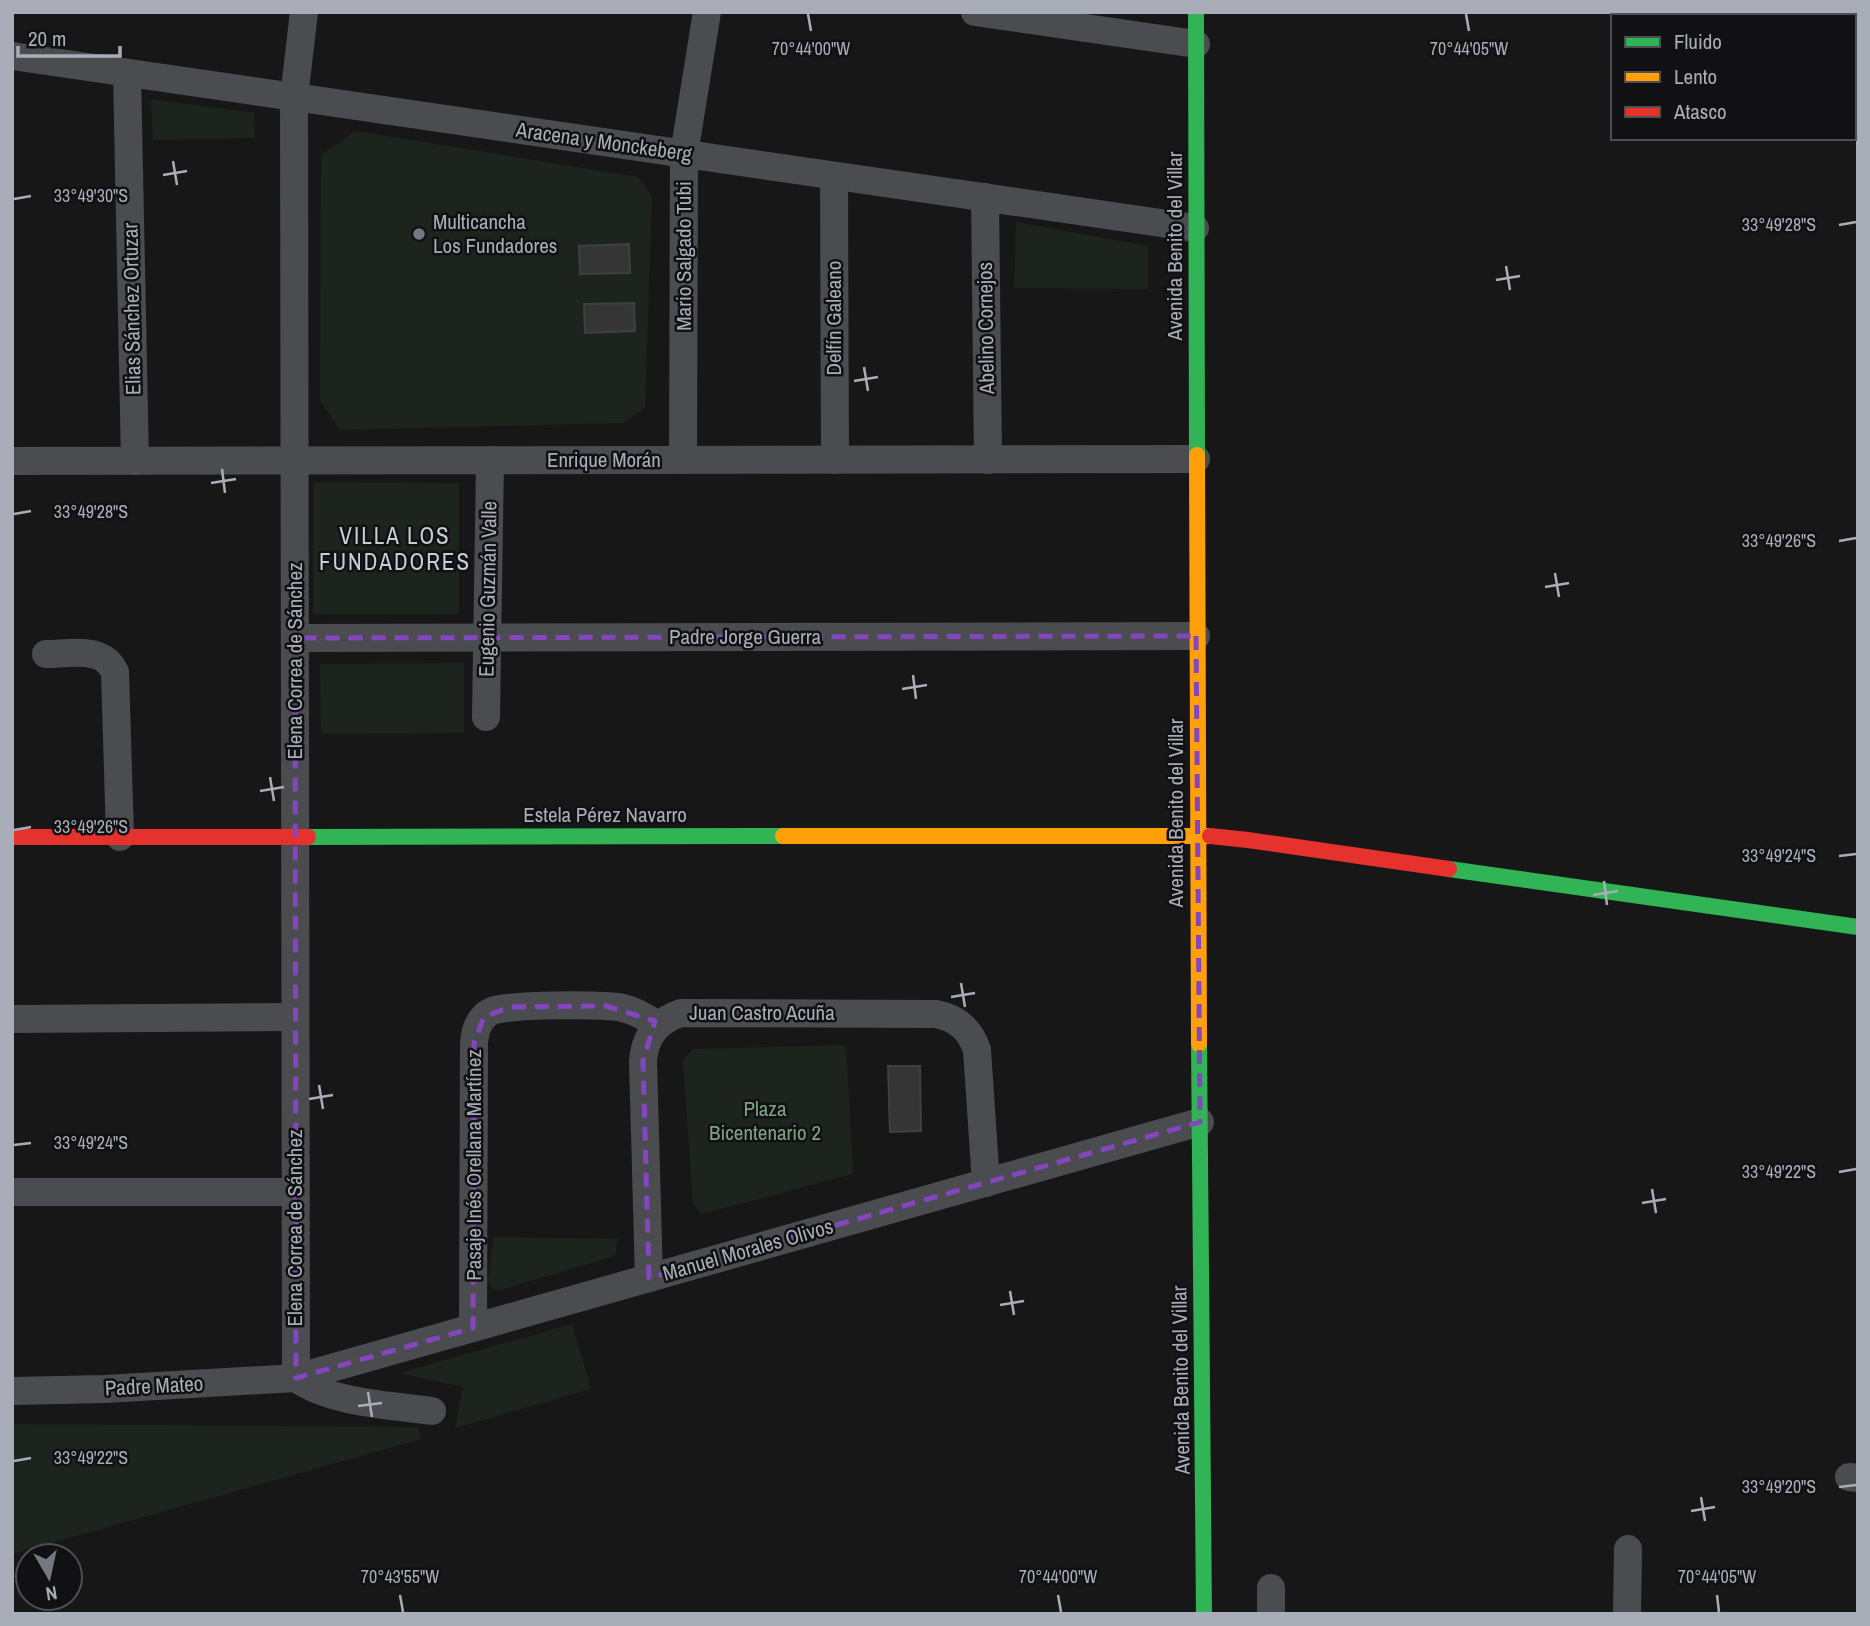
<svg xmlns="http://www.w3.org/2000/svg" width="1870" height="1626" font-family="'Archivo Narrow',sans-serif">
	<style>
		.green { fill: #1d241e }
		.building { fill: #353536; stroke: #3f4043; stroke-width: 2 }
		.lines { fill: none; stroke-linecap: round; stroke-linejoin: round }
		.street { stroke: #4b4c50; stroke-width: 28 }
		.fast { stroke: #30b455; stroke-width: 16 }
		.slow { stroke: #ff9f0a; stroke-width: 16 }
		.jam { stroke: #e5322d; stroke-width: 16 }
		.marked { fill: none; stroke: #8446be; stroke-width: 5; stroke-dasharray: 14 9; stroke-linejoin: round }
		.ticks { fill: none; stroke: #a8adb8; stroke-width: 2.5 }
		.poi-dot { fill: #757880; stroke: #111113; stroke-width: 2.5 }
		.labels { text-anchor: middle; stroke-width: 5; stroke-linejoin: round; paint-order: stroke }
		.street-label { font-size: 21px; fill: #a8adb8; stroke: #111113 }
		.poi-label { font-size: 21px; fill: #a8adb8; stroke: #111113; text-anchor: start }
		.park-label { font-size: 21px; fill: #7fa381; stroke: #111113 }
		.neighbourhood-label { font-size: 23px; letter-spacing: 2px; fill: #c9ccd4; stroke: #111113 }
		.ticks-label { font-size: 18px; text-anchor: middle; fill: #a8adb8; stroke: #111113; stroke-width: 5; stroke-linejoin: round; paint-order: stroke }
	</style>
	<rect width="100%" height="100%" fill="#171717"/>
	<g class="green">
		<path d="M151,99L254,113L255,138L153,140Z"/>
		<path d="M356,131L638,177L652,195L645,408L623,423L340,430L320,400L321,155Z"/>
		<path d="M1016,222L1148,246V289L1014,288Z"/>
		<path d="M313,482L459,483V614H313Z"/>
		<path d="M464,663V733L321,734L320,664Z"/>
		<path d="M846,1045L853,1174L702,1214L693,1204L683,1060L693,1049Z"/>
		<path d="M493,1237L618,1239L615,1256L496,1291L488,1282Z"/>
		<path d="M572,1324L591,1389L455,1428L463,1387L399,1373Z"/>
		<path d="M12,1424L418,1427L421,1439L12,1554Z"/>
	</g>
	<g class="building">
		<path d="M629,244L630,273L580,274L579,246Z"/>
		<path d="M634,303L635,331L585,333L584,304Z"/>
		<path d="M888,1066H920L921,1131L890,1132Z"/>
	</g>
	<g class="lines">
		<g class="street">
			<path d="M975,12L1196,44"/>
			<path d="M12,56L1195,228"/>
			<path d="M127,73L135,461"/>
			<path d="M834,176L835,460"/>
			<path d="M985,197L988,460"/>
			<path d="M683,460L684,154L707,12"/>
			<path d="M12,461L1196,459"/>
			<path d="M295,638L1196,636"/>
			<path d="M46,654C64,654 94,648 108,662C111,665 113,668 115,672L120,837"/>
			<path d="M486,717L490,460"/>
			<path d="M12,1019L295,1017"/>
			<path d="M12,1192H295"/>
			<path d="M649,1278L643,1061C645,1036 657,1021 681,1013L936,1014C957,1018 970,1029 977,1050L986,1183"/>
			<path d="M473,1328L474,1043C475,1030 479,1017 492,1011C507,1004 605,1004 623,1008C636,1011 646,1017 657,1025"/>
			<path d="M296,1378L294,97L304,12"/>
			<path d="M296,1378C330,1403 390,1405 432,1411"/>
			<path d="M12,1391L105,1389L296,1378L1200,1122"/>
			<path d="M1849,1477L1858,1478"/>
			<path d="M1271,1588V1614"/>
			<path d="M1627,1614L1628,1549"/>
		</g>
		<g class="fast">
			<path d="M1196,12L1197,455"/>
			<path d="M308,837L783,836"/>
			<path d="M1449,869L1858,927"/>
			<path d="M1199,1044L1204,1614"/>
		</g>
		<g class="slow">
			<path d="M1197,455L1199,1044"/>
			<path d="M783,836H1210"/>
		</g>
		<g class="jam">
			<path d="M1210,836L1248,840L1449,869"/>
			<path d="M12,837H308"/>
		</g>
	</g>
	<path class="marked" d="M1196,636L1200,1122L649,1278L643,1061L655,1021L606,1006L510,1007L484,1017L474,1043L473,1328L296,1378L295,638Z"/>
	<path class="ticks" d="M808,14L811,31M1466,14L1469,31M173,161L177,185M163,175L187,171M14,199L31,196M1839,225L1856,222M1506,266L1510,290M1496,280L1520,276M864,367L868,391M854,381L878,377M222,469L225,493M211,483L236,479M14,514L31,511M1839,541L1856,538M1555,573L1559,597M1545,587L1569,583M913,675L916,699M902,689L927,685M270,777L274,801M260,791L284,787M14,830L31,827M1839,856L1856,854M1604,881L1607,905M1593,895L1618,891M961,983L965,1007M951,997L975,993M319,1085L323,1109M309,1099L333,1095M14,1145L31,1143M1839,1172L1856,1169M1652,1189L1656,1213M1642,1203L1666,1199M1010,1291L1014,1315M1000,1305L1024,1301M368,1392L372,1417M358,1406L382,1403M14,1461L31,1458M1839,1487L1856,1485M1701,1497L1705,1521M1691,1511L1715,1507M400,1595L403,1612M1058,1595L1061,1612M1717,1595L1719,1612"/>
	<circle class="poi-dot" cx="419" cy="234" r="7"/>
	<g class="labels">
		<g class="street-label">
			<text transform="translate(604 142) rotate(8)" y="7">Aracena y Monckeberg</text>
			<text transform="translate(1175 246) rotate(-90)" y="7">Avenida Benito del Villar</text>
			<text transform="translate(684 256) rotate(-90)" y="7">Mario Salgado Tubi</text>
			<text transform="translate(132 309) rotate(-91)" y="7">Elias Sánchez Ortuzar</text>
			<text transform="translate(834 318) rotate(-90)" y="7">Delfín Galeano</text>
			<text transform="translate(986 328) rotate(-91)" y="7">Abelino Cornejos</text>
			<text x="604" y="467">Enrique Morán</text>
			<text transform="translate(488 589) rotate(-89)" y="7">Eugenio Guzmán Valle</text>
			<text x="745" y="644">Padre Jorge Guerra</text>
			<text transform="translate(295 661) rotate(-90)" y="7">Elena Correa de Sánchez</text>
			<text transform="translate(1176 813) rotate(-90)" y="7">Avenida Benito del Villar</text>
			<text x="605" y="822">Estela Pérez Navarro</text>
			<text x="762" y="1020">Juan Castro Acuña</text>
			<text transform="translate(474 1165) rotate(-90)" y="7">Pasaje Inés Orellana Martínez</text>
			<text transform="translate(295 1228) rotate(-90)" y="7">Elena Correa de Sánchez</text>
			<text transform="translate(748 1250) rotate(-16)" y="7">Manuel Morales Olivos</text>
			<text transform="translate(1181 1380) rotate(-91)" y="7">Avenida Benito del Villar</text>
			<text transform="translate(154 1386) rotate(-3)" y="7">Padre Mateo</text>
		</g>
		<g class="poi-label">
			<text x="433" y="229">Multicancha<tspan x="433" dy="24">Los Fundadores</tspan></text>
		</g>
		<g class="park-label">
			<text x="765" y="1116">Plaza<tspan x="765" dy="24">Bicentenario 2</tspan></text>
		</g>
		<g class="neighbourhood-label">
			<text x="395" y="544">VILLA LOS<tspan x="395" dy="26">FUNDADORES</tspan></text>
		</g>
	</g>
	<g class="ticks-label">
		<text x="811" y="55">70°44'00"W</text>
		<text x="1469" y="55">70°44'05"W</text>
		<text x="91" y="202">33°49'30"S</text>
		<text x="1779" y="231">33°49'28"S</text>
		<text x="91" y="518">33°49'28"S</text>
		<text x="1779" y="547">33°49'26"S</text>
		<text x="91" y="833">33°49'26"S</text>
		<text x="1779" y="862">33°49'24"S</text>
		<text x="91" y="1149">33°49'24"S</text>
		<text x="1779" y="1178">33°49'22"S</text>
		<text x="91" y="1464">33°49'22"S</text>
		<text x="1779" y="1493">33°49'20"S</text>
		<text x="400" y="1583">70°43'55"W</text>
		<text x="1058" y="1583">70°44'00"W</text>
		<text x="1717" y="1583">70°44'05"W</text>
	</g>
	<rect width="1870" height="1626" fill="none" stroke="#a8adb8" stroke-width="28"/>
	<rect x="1611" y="14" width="245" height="126" fill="#111113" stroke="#4d4f55" stroke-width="2"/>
	<rect x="1625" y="37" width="35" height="10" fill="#30b455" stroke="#4d4f55" stroke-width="2"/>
	<text x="1674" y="49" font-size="21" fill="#a8adb8">Fluido</text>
	<rect x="1625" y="72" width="35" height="10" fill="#ff9f0a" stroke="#4d4f55" stroke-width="2"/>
	<text x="1674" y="84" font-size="21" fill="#a8adb8">Lento</text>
	<rect x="1625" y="107" width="35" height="10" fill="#e5322d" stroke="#4d4f55" stroke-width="2"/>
	<text x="1674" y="119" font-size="21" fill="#a8adb8">Atasco</text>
	<g transform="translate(49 1577) rotate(171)"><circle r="33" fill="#111113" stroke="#4d4f55" stroke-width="2"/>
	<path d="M0-5L12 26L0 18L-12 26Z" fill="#757880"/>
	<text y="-10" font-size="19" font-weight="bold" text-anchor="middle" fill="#a8adb8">N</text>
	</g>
	<path d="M18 46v10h102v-10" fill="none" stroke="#a8adb8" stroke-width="3.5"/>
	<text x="28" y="46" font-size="21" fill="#a8adb8" stroke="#111113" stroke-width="5" paint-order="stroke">20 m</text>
</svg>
